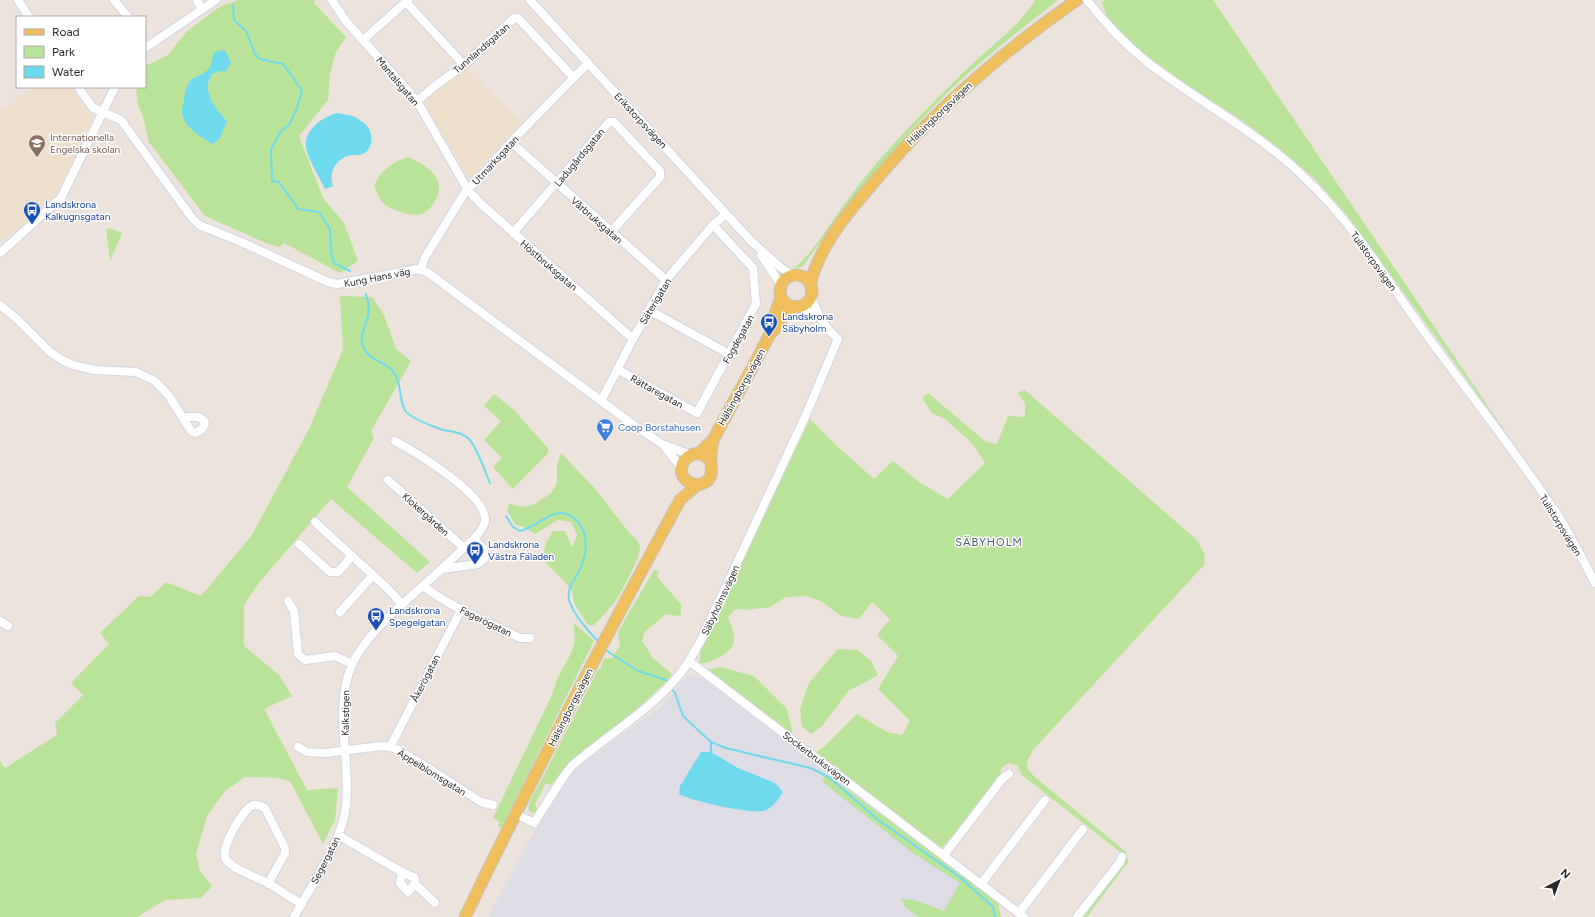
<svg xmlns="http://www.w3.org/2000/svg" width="1595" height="917" font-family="Figtree,sans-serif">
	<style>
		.industrial { fill: #dedce4 }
		.education { fill: #eedfcb }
		.green { fill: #b9e398 }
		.water { fill: #6fd9ee }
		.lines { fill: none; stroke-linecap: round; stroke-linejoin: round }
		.stream { stroke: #6fd9ee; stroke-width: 2 }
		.minor-casing { stroke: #d1d6e3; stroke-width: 10 }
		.major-casing { stroke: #c3c3c3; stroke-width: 13 }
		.minor { stroke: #fff; stroke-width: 8 }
		.major { stroke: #f0bf5d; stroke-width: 11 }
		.labels { text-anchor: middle; stroke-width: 3; stroke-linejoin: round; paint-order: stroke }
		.street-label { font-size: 10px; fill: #2a2a2a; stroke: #fff }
		.education-label { font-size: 10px; fill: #785e54; stroke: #fff; text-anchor: start }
		.transit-label { font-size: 10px; fill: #164399; stroke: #fff; text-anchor: start }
		.shop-label { font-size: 10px; fill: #366cbe; stroke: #fff; text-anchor: start }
		.neighbourhood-label { font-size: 11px; letter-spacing: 1px; fill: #4a587a; stroke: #fff }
	</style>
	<rect width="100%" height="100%" fill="#ece3dc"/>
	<path class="industrial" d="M689,675L702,678L976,886L955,917H488L526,846L574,770L659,708Z"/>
	<g class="education">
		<path d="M465,68L521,121L470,179L423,101Z"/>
		<path d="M36,87H71L93,119L54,197L0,242V110Z"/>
	</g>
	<g class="green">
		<path d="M239,0H315L314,3L346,37L336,52L330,73L328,100L299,136L323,198L344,223L358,261L340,273L284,243L280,247L266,243L205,216L149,142L143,117L138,105L136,87H145V66L168,55L187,31L221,6Z"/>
		<path d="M1035,0H1058C1021,29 983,58 949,91C894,145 847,205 802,267L794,268C813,254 833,219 848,199C884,150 928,107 971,65C992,45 1021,25 1035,0Z"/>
		<path d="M1104,0H1213L1513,443L1350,219L1315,179L1275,145L1234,115L1187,86L1138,49L1107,17L1102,3Z"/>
		<path d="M408,157C425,164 449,179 435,201C432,206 428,212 422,214C412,217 389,210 382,202C379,198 377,191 374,186C381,170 392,162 408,157Z"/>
		<path d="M111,228L122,233L110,261L106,229Z"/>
		<path d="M340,296L372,297L384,315L396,349L411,361L371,431L374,438L347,487L430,562L417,573L331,499L258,584L244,605V646L279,675L292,696L264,709L307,790L338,788L335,820L323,844L290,781L278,778L245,777L225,791L207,816L196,854L200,871L212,886L201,898L165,900L137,917H0V761L5,768L57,735L55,723L83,695L71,683L109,644L100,633L139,596L150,597L166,582L201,596L252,535L310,427L343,349Z"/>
		<path d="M1025,390L1198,541L1205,555L1204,565L1033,750L1027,761L1028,770L1036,778L1126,852L1128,862L1087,917H1080L1125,862L1124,855L1022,775L1017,765L1009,763L1002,767L999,778L969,818L943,847L939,846L828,764L815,753L826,745L857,714L887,732L902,735L910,721L878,689L898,656L877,635L890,619L872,602L859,619L841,616L821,601L806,596L786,597L770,607L747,610L735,609L728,617C730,623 734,631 734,638C735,653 712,662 699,664L701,649L810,419L838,447L874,479L893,461L919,482L948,499L985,463L973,444L945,419L932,413L922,398L928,393L986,442L997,444L1008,416L1025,417V403L1018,393Z"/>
		<path d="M494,394L513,409L548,448V453L513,489L493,467L502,458L484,440L501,421L484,406Z"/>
		<path d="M561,453L597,491L631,535C635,538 639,541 640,547C641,556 622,591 616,600C609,609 602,617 594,625H588L574,603L572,592L565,582L542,559L546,543L553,531H565L572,548L577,535L571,522L558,520L535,534L524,527L515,524L507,510L510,504L523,507L535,504L551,493L557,483V464Z"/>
		<path d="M654,570H659L657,577L681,604V615L676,616L666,614L644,633L642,641L653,658L672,674L663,685L627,718L573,759L551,785L546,783L535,804L537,809L535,812L531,813L528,808L530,802L598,670L600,669L604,659L612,658L620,645L618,632Z"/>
		<path d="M573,622L594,641L501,828L498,826L500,822L493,818L552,695C554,689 556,681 559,675C571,653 578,647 573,622Z"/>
		<path d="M838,649L857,650L871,661L878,675L862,684L849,690L822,726L811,734L802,726L800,709L809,683Z"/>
		<path d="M721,667L754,676L787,709L793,735L789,734L706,670Z"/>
		<path d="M826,774L960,873L998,903L1001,917H919L906,908L901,899L914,900L944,911L960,883L913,853L825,784L822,779Z"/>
	</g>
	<g class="water">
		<path d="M225,50L231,63L225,72L220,71L212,74C211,77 209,80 208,83C206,97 218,112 227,121L220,138L213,144C203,139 181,125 182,111C182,107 184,103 184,99C185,92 187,84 192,79C198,75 206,74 210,67C212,63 212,57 214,52Z"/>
		<path d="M337,113C342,115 350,114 355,117C358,119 365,123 367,126C374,135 373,149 363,154C359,156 352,154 348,156C334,161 329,173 333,186L325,189C320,178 308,159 306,148C303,131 322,117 337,113Z"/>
		<path d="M701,752H711L738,768L775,783L783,792C778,800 772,809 763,811C750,814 691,801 679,794L680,786Z"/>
	</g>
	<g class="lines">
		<g class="stream">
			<path d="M233,5L234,20L246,31L255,54L260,59L283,64L302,90L297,108L289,125L281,131L271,149L272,181L279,182L298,209L319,212L330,229L331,252L334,263L350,271"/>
			<path d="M366,294C368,301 370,307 368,315C366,328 357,337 365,350C370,360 384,362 392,370C403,382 398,404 407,413C416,420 429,425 440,429C449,432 461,431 469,439C478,449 484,470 490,483"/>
			<path d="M506,516L513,527L520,531C534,528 549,512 562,513C568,513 573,517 577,521C591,535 586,560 577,575C572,583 567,590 569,600C574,616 588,631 599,642"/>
			<path d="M605,649L610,653L638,671L666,680L668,684"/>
			<path d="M671,688L675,693L683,716L711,742L726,748L755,755L802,766L813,769L830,778L877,819L961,878L993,907L995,917"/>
			<path d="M711,752V742"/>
		</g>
		<g class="minor-casing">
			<g id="minor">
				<path d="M18,0L29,17"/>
				<path d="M114,0L128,17"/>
				<path d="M197,0L202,9"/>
				<path d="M332,0L345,20L417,101L461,178L467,189L480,203L633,339"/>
				<path d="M530,0L751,241L780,267L792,275"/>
				<path d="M1087,0C1104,22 1125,44 1147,62C1199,102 1258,132 1305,178C1353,223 1387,280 1425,333C1469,393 1516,452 1557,514C1571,536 1583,560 1595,583"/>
				<path d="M406,2L464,65"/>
				<path d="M363,40L408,0"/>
				<path d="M145,48L216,0"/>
				<path d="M78,87L93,108L121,120L192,218L199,225L239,241L328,282L337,284L418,269L427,272L635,426L662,444L691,455"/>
				<path d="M417,101L436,85L464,65L514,18H518L574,78"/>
				<path d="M511,142L666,280"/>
				<path d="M513,233L609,122H614L660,171V177L611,232"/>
				<path d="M0,253L61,198L115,87"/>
				<path d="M761,255L781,285"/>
				<path d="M421,270L424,259L467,189L477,181L511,142L588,63"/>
				<path d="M0,305L16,318L50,352L62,360L73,365L95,370L136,372L155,381L169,396L191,431L195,433C201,431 204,428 205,422L199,417H188L185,420"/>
				<path d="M799,306L819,317"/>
				<path d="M649,310L729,354"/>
				<path d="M617,369L697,413L756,304L753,268L713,225"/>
				<path d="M601,401L633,339L666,280L713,225L726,214"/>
				<path d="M395,441C415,452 488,495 485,521C484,528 478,534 474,539"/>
				<path d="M665,447L682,469"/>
				<path d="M388,480L464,548"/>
				<path d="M315,522L387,588L402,604"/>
				<path d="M299,544L330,572H338L352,556"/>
				<path d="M423,586C452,608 487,622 520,638H530"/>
				<path d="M288,601L294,611L298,654L305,660L335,656L352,664"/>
				<path d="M340,612L373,575"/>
				<path d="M0,621L8,626"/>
				<path d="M689,661L1024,917"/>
				<path d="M298,747L307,752L326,753L381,746L390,747L399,750L430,769L481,802L493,805"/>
				<path d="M390,747L461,610"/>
				<path d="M516,814L534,823L564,776L572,766C607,735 650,711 680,674C689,663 695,650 702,638L805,417L838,339C824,327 816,313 811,295"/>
				<path d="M338,835L402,872L400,883L408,892L415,884V878L402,872"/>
				<path d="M944,855L1003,778L1009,774"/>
				<path d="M268,884L285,853V848L265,808C261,806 257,804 253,805C243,809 221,847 225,858C230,869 259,878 270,884C280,891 291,898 302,904"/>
				<path d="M415,884L435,903"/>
				<path d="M981,884L1045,800"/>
				<path d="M1019,913L1083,829"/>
				<path d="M294,917C311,886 343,840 346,806C351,760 333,707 352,665C366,633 408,599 434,576C447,564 460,551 474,539L484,549V559L478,564L442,569"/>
				<path d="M1077,917L1120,862L1122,857"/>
			</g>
		</g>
		<g class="major-casing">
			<g id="major">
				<circle cx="796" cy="291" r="16"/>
				<path d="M810,284C820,246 845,216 870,187C930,114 999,54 1077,0"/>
				<path d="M773,331L784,316L794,306"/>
				<path d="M698,454L713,440L759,355L770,334L772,322L781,297"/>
				<path d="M711,462C696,441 671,465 686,480C690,484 696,485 701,484C713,481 712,471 711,462C710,455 712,447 713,440"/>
				<path d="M465,917C533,776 605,637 680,500L697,485"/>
			</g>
		</g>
		<use href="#minor" class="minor"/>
		<use href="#major" class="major"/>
	</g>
	<defs>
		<g id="school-pin" transform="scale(0.9)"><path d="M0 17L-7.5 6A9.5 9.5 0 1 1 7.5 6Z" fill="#8d6e63" stroke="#fff"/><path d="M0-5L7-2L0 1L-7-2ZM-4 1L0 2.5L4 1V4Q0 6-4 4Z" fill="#fff"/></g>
		<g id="bus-pin" transform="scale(0.9)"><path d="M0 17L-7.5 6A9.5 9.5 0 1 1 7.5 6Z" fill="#1a4fb4" stroke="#fff"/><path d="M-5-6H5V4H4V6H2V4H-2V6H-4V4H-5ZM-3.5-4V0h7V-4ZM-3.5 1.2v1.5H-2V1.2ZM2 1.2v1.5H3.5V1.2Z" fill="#fff"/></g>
		<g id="supermarket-pin" transform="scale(0.9)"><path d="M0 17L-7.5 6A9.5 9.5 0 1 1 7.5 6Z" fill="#3f7fe0" stroke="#fff"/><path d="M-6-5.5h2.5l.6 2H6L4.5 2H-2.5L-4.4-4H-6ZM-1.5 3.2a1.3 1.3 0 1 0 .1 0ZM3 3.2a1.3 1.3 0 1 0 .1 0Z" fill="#fff"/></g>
	</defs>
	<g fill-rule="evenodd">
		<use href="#school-pin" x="37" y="143"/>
		<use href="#bus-pin" x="32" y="210"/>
		<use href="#bus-pin" x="769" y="322"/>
		<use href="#supermarket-pin" x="605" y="427"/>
		<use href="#bus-pin" x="475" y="550"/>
		<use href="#bus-pin" x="376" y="616"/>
	</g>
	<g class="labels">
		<g class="street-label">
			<text transform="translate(481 48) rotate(-41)" y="4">Tunnlandsgatan</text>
			<text transform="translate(398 81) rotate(50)" y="4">Mantalsgatan</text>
			<text transform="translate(939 113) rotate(-44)" y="4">Hälsingborgsvägen</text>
			<text transform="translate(641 120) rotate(47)" y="4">Erikstorpsvägen</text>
			<text transform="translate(579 157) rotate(-50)" y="4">Ladugårdsgatan</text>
			<text transform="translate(495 160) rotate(-47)" y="4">Utmarksgatan</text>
			<text transform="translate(597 220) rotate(41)" y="4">Vårbruksgatan</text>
			<text transform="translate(1374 261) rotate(54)" y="4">Tullstorpsvägen</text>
			<text transform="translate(549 265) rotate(41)" y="4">Höstbruksgatan</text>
			<text transform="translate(377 277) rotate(-11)" y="4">Kung Hans väg</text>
			<text transform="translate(655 301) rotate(-59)" y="4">Säterigatan</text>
			<text transform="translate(738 339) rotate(-61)" y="4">Fogdegatan</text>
			<text transform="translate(741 387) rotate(-61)" y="4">Hälsingborgsvägen</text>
			<text transform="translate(657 391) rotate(29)" y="4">Rättaregatan</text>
			<text transform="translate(426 514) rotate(42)" y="4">Klokergården</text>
			<text transform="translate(1561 525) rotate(58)" y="4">Tullstorpsvägen</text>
			<text transform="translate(720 600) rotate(-65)" y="4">Säbyholmsvägen</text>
			<text transform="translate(486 621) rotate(26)" y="4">Fagerögatan</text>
			<text transform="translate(425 678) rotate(-63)" y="4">Åkerögatan</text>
			<text transform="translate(570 707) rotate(-63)" y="4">Hälsingborgsvägen</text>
			<text transform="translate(345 713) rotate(-89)" y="4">Kalkstigen</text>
			<text transform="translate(817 758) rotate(37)" y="4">Sockerbruksvägen</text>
			<text transform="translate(432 772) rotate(32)" y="4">Äppelblomsgatan</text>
			<text transform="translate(325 860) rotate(-63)" y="4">Segergatan</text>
		</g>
		<g class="education-label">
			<text x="50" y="141">Internationella<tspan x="50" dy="12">Engelska skolan</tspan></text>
		</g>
		<g class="transit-label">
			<text x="45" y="208">Landskrona<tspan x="45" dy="12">Kalkugnsgatan</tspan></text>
			<text x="782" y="320">Landskrona<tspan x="782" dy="12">Säbyholm</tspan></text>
			<text x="488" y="548">Landskrona<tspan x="488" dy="12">Västra Fäladen</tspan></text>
			<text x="389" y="614">Landskrona<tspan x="389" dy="12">Spegelgatan</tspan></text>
		</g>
		<g class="shop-label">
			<text x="618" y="431">Coop Borstahusen</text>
		</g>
		<g class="neighbourhood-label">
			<text x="989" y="546">SÄBYHOLM</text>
		</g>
	</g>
	<rect x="16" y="16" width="130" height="72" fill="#ffffff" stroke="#aaaaaa"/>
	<rect x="24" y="29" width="20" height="6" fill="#f0bf5d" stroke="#aaaaaa"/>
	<text x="52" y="36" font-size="12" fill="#2a2a2a">Road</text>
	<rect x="24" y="46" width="20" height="12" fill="#b9e398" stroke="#aaaaaa"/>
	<text x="52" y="56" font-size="12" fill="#2a2a2a">Park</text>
	<rect x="24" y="66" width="20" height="12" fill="#6fd9ee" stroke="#aaaaaa"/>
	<text x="52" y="76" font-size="12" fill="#2a2a2a">Water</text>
	<g transform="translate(1559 881) rotate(42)" stroke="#ffffff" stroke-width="3" paint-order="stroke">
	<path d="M0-3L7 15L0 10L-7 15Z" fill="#2a2a2a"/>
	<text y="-6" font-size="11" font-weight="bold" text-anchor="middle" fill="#2a2a2a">N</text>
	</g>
</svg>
